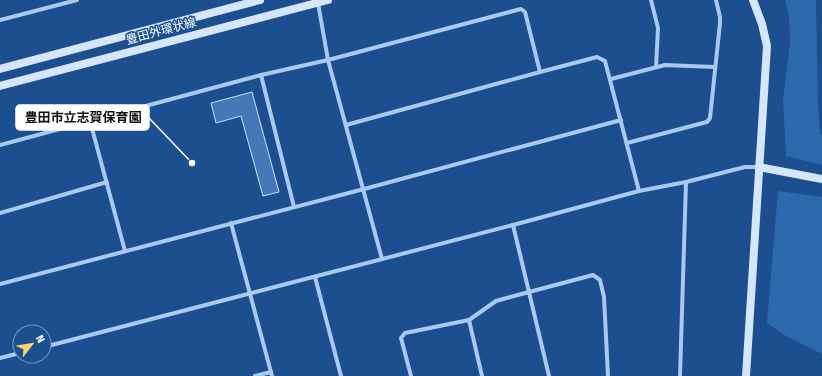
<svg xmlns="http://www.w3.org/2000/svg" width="822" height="376" font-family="'Fira Sans Condensed','Noto Sans JP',sans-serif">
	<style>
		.green { fill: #2e69ad }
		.building { fill: #4478b7; stroke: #cfe3fa }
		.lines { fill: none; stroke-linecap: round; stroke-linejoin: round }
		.street { stroke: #a9c9ee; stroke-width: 4 }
		.secondary { stroke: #d6e6fa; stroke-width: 8 }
		.labels { text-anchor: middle; stroke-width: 3; stroke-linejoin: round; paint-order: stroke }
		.street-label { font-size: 12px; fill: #fff; stroke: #1b4f8f }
		.leader { fill: none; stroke: #fff; stroke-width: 1.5 }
		.callout-dot { fill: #fff; stroke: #1b4f8f; stroke-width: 1.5 }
		.callout { fill: #fff; stroke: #fff; stroke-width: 1.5 }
		.callout-label { font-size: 13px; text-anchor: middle; font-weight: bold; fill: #111 }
	</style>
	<rect width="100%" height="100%" fill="#1b4f8f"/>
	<g class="green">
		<path d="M785,0H816L818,107L820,133L822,136V165L786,156L783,100L790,43L789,16Z"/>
		<path d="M778,191L822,197V354L786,336L767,323Z"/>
	</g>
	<path class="building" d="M252,92L279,192L263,196L241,116L216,123L211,103Z"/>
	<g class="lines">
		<g class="street">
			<path d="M651,0L658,28L656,67"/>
			<path d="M318,3L328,60L382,259"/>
			<path d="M0,20L77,0"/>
			<path d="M261,75L294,207"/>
			<path d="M611,79L665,65L715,67"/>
			<path d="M90,121L125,251"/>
			<path d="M346,125L540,72L597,57L605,61L639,191"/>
			<path d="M627,143L703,123L707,122L710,118L720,23V17L716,0"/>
			<path d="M0,145L261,75L328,60L521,9L525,12L540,72"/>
			<path d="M0,213L107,182"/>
			<path d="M231,223L272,376"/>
			<path d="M513,225L549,376"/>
			<path d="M315,277L341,376"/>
			<path d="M0,284L364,189L621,120"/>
			<path d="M469,320L482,376"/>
			<path d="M44,347L513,225L639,191L686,182L745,167H759"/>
			<path d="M0,358L20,353"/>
			<path d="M255,376L271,372"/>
			<path d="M411,376L401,338L405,333L469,320L496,301L503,299L593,275L600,280L604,297L608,376"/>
			<path d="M680,376L686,182"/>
		</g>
		<g class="secondary">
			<path d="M0,69L260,0"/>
			<path d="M0,86L328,0"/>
			<path d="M759,167L822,179"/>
			<path d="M746,376L767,46L762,24L753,0"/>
		</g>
	</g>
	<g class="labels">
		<g class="street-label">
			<text transform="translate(161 31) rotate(-15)" y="4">豊田外環状線</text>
		</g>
	</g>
	<path class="leader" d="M192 163L149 118"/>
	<circle class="callout-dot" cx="192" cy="163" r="4"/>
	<rect class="callout" x="16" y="105" width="133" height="25" rx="4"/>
	<g class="callout-label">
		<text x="83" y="122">豊田市立志賀保育園</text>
	</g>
	<g transform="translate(32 344) rotate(59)"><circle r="19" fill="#1b4f8f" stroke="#7695bc"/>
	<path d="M0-3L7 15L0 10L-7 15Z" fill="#ffd166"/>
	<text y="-6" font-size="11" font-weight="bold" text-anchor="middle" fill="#ffffff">N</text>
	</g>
</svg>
